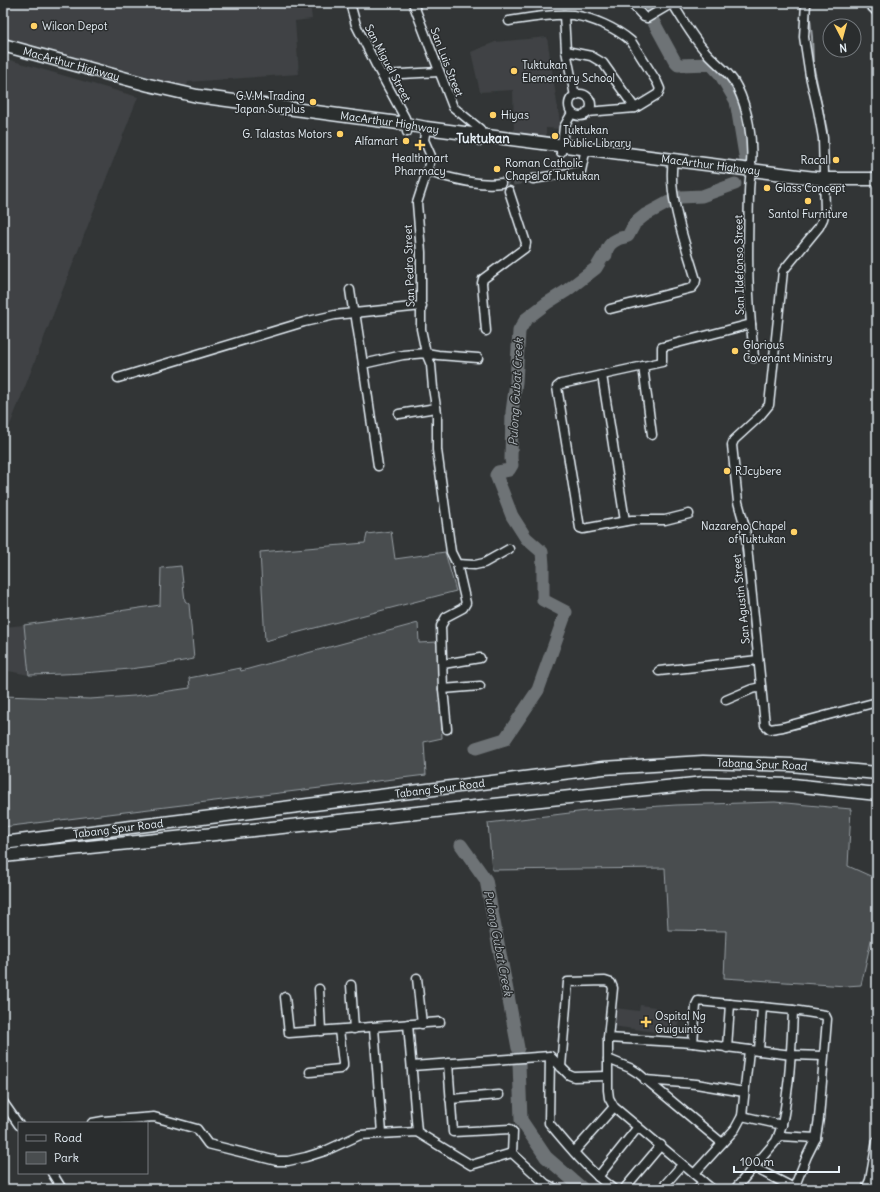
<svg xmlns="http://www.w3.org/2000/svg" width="880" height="1192" font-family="Delius,sans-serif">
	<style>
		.built { fill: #3f4244 }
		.green { fill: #494d4f; stroke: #989fa4 }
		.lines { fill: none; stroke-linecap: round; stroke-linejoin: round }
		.stream { stroke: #9fa5aa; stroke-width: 2 }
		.river { stroke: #6e7376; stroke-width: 13 }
		.minor-tunnel { stroke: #4d5153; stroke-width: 8; stroke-dasharray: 8 4; stroke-linecap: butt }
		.minor-casing { stroke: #e8f1f8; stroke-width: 11 }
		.highway-casing { stroke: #e8f1f8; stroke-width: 15 }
		.minor { stroke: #2a2d2e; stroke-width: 8 }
		.highway { stroke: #2a2d2e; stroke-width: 12 }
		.poi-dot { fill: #ffd166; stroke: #2a2d2e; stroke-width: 1.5 }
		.labels { text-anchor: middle; stroke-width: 3; stroke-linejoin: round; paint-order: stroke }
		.poi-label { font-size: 11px; fill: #e8f1f8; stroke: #2a2d2e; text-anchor: start }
		.street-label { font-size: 11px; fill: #e8f1f8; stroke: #2a2d2e }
		.water-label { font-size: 12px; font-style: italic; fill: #b1b8be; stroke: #2a2d2e }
		.quarter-label { font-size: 13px; font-weight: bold; fill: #e8f1f8; stroke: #2a2d2e }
	</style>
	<rect width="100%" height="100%" fill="#323536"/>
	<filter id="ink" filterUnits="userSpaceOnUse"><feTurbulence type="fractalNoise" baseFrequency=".025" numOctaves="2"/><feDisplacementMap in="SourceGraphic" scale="8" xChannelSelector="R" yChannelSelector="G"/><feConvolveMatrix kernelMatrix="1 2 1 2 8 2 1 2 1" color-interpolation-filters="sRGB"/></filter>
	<g filter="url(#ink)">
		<g class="built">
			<path d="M3,3H310L312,19L295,21L299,74L188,82L187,87L90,61L89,63L3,40Z"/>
			<path d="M547,37L561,129L546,128V136L514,135L513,90L480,92L471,52L495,42Z"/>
			<path d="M3,58L138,97L5,438L3,439Z"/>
			<path d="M24,625L29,675L3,670V627Z"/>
			<path d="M640,1005L655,1007L654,1014L679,1017L677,1035L612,1026L615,1008L639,1011Z"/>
		</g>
		<g class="green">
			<path d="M391,531L395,559L445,552L456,591L265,641L260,552L365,543L367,534Z"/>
			<path d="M181,566L185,601L189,604L194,659C139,670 85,674 29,675L24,625L160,605L161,568Z"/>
			<path d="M418,623L419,643L437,642L442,738L424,742L426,775L3,827V696L90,699L134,696L190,688L189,678L240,668L241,671Z"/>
			<path d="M775,802L851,809L848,866L877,879V914L861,985L846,986L724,978L726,931L668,930L665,868L492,870L488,823L586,811L676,805Z"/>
		</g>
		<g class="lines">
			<g class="stream">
				<path d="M809,10L812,37L813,64L827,131V138"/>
				<path d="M820,215L821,206"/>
				<path d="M741,533L742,541"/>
				<path d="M742,548L754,658"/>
				<path d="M762,726L765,732L774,733L798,728L864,709"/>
			</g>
			<g class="river">
				<path d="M639,3L652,19L676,63L678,65L711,64L720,74L736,101L746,161"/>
				<path d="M681,197L702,196L735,184"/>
				<path d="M476,748L505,739L538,690L566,612L543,600V565L542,552L526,538L512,516L496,475L498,472L509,470L512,465L511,459L512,412L516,382L519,331L526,319L547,303L566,291L596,268L602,258L606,255C606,248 611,242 618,239C621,237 624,238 628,236L635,223L645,215L669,202"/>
				<path d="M461,845L486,880L518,1048"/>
				<path d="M519,1063L521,1120L546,1157L583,1189"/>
			</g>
			<path class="minor-tunnel" d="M501,183L533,179"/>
			<g class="minor-casing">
				<g id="minor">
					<path d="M350,3L356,25L375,63L405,118L407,132"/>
					<path d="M413,3L453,107L480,129V141"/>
					<path d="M631,3L644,17L647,18L669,5L674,6C684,22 693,38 705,51C716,64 730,72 737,87C748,109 753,139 751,164C751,174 749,183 749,194C748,237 747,281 751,324L662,347V362L561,384L557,387L580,528L583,529L632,520H665L689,514"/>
					<path d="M806,3L804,37L810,76L818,110L823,138L825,211L823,219L819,227L783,271L769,405L759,417L734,440L732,445L738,502L745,527L765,725L770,729L783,727L877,702"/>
					<path d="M868,3L877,12"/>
					<path d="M564,15L566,51L575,96"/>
					<path d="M509,21C528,18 553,13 573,15C593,18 616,28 631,41L657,82L660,89L658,94L635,108L587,112"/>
					<path d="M566,51L591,56L603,63L635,108"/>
					<path d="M382,75L439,72"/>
					<circle cx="580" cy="105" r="11"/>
					<path d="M426,128L424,140L431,156L427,172L417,203L421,252V329L426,353L438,355L478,358"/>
					<path d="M561,152L564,127L572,113"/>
					<path d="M427,172C452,178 476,186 501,183"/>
					<path d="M533,179L581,171L586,148"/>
					<path d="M350,290L353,310L355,312L363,364"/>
					<path d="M610,309L692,288L695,284L696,280C686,246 667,195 673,160"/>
					<path d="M751,324L754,358"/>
					<path d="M486,331L482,283L483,279L525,248L526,243L509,191"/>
					<path d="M643,366L652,435"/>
					<path d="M602,375L625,521"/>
					<path d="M118,378L304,322L335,315L422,306"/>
					<path d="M399,414L436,408"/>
					<path d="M378,466L363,364L403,355L426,353L431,365L433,388L437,413V450L451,552L457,564L475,565L484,563L509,549"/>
					<path d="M443,664L480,658"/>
					<path d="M659,671L758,660"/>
					<path d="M443,689L480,686"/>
					<path d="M726,700L752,689L761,687"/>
					<path d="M447,729L443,689L441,626L446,617L463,608L466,603L457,564"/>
					<path d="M417,978L422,1024"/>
					<path d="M351,985L354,1029"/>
					<path d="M319,989L321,1031"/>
					<path d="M285,997L289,1033L440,1022"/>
					<path d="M408,1024L417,1132"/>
					<path d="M374,1028L382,1133"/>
					<path d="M608,1038L693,1043L792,1055L823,1056"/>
					<path d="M693,1043L696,1005L698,1001L793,1010L825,1015L827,1019L819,1118L816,1138L807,1156L794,1188L753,1167"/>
					<path d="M727,1048L730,1004"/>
					<path d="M759,1051L762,1007"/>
					<path d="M550,1056L549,1123C569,1147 588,1170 613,1189"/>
					<path d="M608,1059L630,1068L638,1073L722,1143"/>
					<path d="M448,1063L453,1132L510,1129L513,1132L512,1153"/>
					<path d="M412,1066L550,1056L569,1075L574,1077L607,1076"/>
					<path d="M561,1067L568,982L605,981L611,983L613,988L608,1038V1090L609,1098L614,1107L712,1189"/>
					<path d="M310,1072L340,1069L343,1066V1063L339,1030"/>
					<path d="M645,1080L696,1084L744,1092"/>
					<path d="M450,1099L499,1095"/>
					<path d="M3,1102L19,1125"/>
					<path d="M742,1116L782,1125"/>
					<path d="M92,1123L103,1121L154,1117L197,1129L208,1144L277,1161H288L306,1157L325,1151L360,1135L417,1132L471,1165L512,1153L546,1184L556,1189"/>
					<path d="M779,1136L816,1138"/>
					<path d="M574,1152L614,1107"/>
					<path d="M52,1173L62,1189"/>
					<path d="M694,1174L735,1129L742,1116L749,1050"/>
					<path d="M598,1177L638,1127"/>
					<path d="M624,1189L661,1145"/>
					<path d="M661,1189L682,1165"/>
					<path d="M697,1189L703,1182"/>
					<path d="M735,1189L776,1141C783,1126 785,1109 787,1093C791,1065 792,1038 793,1010"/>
					<path d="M866,1189L870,1180L877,1141"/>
				</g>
			</g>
			<g class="highway-casing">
				<g id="highway">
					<path id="s1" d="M3,45L149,85L197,96L406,124L426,128L798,176L824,179H877"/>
					<path id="s2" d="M3,843L603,768L703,762L791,765L877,773"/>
					<path d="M3,856L704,783L793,785L877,794"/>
				</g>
			</g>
			<use href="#minor" class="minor"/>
			<use href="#highway" class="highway"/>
		</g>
	</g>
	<g class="poi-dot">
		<circle cx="34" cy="26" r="4"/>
		<circle cx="514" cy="71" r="4"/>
		<circle cx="313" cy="102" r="4"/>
		<circle cx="493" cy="115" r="4"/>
		<circle cx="340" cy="134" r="4"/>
		<circle cx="555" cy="136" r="4"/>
		<circle cx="406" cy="141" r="4"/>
		<path d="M418 139h4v4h4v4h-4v4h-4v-4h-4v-4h4z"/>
		<circle cx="836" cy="160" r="4"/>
		<circle cx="497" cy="169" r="4"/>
		<circle cx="767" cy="188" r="4"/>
		<circle cx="808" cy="201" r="4"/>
		<circle cx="735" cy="351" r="4"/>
		<circle cx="727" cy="471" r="4"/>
		<circle cx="794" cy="532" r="4"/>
		<path d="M644 1016h4v4h4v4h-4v4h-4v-4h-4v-4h4z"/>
	</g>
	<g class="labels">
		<g class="poi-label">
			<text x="42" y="30">Wilcon Depot</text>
			<text x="522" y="69">Tuktukan<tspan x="522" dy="13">Elementary School</tspan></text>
			<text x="305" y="100" text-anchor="end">G.V.M. Trading<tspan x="305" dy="13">Japan Surplus</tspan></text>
			<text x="501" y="119">Hiyas</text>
			<text x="563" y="134">Tuktukan<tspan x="563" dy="13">Public Library</tspan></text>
			<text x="332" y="138" text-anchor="end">G. Talastas Motors</text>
			<text x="398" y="145" text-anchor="end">Alfamart</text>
			<text x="420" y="162" text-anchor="middle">Healthmart<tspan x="420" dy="13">Pharmacy</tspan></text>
			<text x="828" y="164" text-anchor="end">Racal</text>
			<text x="505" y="167">Roman Catholic<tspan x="505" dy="13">Chapel of Tuktukan</tspan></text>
			<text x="775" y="192">Glass Concept</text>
			<text x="808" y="218" text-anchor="middle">Santol Furniture</text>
			<text x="743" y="349">Glorious<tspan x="743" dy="13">Covenant Ministry</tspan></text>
			<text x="735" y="475">RJcybere</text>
			<text x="786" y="530" text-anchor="end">Nazareno Chapel<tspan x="786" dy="13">of Tuktukan</tspan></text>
			<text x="655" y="1020">Ospital Ng<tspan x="655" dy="13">Guiguinto</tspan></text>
		</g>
		<g class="street-label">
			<text transform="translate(447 62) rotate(69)" y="4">San Luis Street</text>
			<text transform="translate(388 63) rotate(62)" y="4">San Miguel Street</text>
			<text dy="4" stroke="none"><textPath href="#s1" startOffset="71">MacArthur Highway</textPath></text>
			<text dy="4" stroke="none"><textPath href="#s1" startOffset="395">MacArthur Highway</textPath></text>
			<text dy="4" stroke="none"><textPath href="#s1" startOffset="719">MacArthur Highway</textPath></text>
			<text transform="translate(739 265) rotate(-91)" y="4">San Ildefonso Street</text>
			<text transform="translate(409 266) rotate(-92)" y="4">San Pedro Street</text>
			<text transform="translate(741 599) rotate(-96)" y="4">San Agustin Street</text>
			<text dy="4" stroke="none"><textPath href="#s2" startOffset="764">Tabang Spur Road</textPath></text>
			<text dy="4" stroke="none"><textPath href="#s2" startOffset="440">Tabang Spur Road</textPath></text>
			<text dy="4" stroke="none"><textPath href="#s2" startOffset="116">Tabang Spur Road</textPath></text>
		</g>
		<g class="water-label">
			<text transform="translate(516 392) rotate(-87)" y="4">Pulong Gubat Creek</text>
			<text transform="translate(498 943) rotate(79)" y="4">Pulong Gubat Creek</text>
		</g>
		<g class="quarter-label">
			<text x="483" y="143">Tuktukan</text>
		</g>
	</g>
	<rect width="880" height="1192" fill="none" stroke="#2a2d2e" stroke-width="16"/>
	<rect x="8" y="8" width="864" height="1176" fill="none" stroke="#e8f1f8" stroke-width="1.5" filter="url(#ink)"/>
	<rect x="18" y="1122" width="130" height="52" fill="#2a2d2e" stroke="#767b7f"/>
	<rect x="26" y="1135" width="20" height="6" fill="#2a2d2e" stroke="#767b7f"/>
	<text x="54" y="1142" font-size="12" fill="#e8f1f8">Road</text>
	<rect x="26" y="1152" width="20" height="12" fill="#494d4f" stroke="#767b7f"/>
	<text x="54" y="1162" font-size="12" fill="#e8f1f8">Park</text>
	<g transform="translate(842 38) rotate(174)"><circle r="19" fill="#2a2d2e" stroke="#767b7f"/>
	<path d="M0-3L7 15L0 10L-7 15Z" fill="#ffd166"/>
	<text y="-6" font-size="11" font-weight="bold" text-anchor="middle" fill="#e8f1f8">N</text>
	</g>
	<path d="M734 1166v6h105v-6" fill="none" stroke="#e8f1f8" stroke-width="2"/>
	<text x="740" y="1166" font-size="12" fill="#e8f1f8" stroke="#2a2d2e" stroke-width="3" paint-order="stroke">100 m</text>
</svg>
